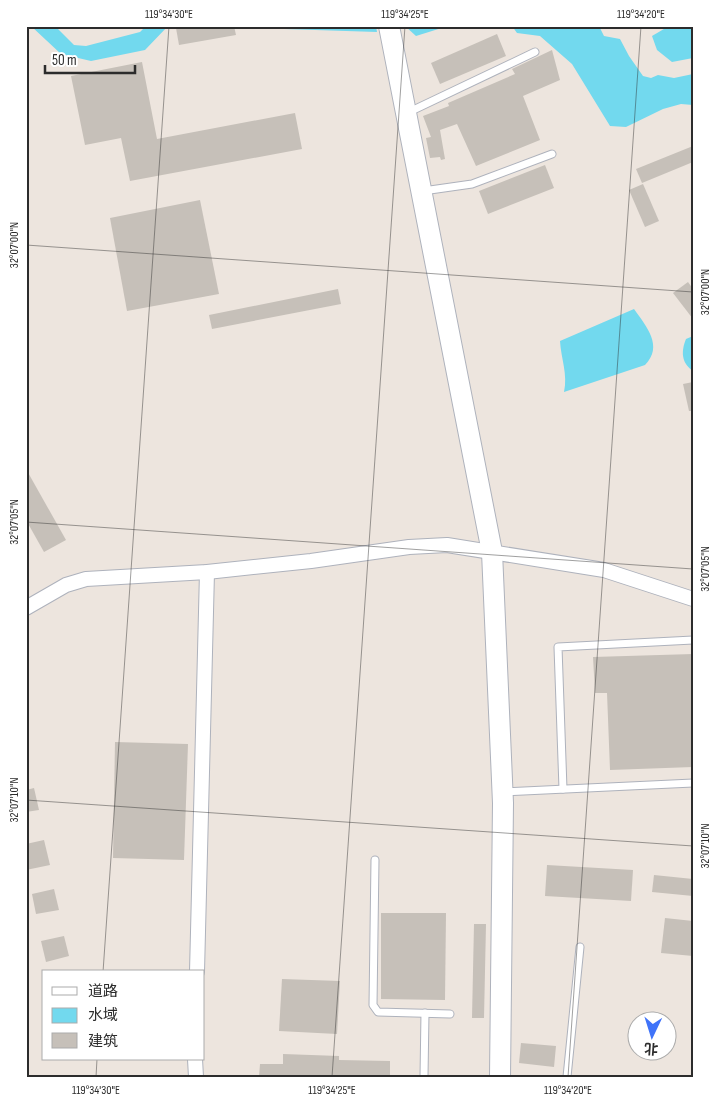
<svg xmlns="http://www.w3.org/2000/svg" width="719" height="1103" font-family="'Sofia Sans Condensed','Noto Sans SC',sans-serif">
	<style>
		.water { fill: #72d9ee }
		.building { fill: #c6c0b9 }
		.lines { fill: none; stroke-linecap: round; stroke-linejoin: round }
		.lane-casing { stroke: #aeb2bc; stroke-width: 9 }
		.street-casing { stroke: #aeb2bc; stroke-width: 16 }
		.secondary-casing { stroke: #aeb2bc; stroke-width: 22 }
		.lane { stroke: #fff; stroke-width: 7 }
		.street { stroke: #fff; stroke-width: 14 }
		.secondary { stroke: #fff; stroke-width: 20 }
		.ticks { fill: none; stroke: #2c2c2c; stroke-width: 1; stroke-opacity: 0.45 }
		.neatline { fill: none; stroke: #2c2c2c; stroke-width: 2 }
		.ticks-label { font-size: 12px; text-anchor: middle; fill: #2c2c2c }
	</style>
	<rect width="100%" height="100%" fill="#ede5de"/>
	<g class="water">
		<path d="M31,26H55L74,45L86,46L140,32L146,26H168L145,50L91,61L61,54Z"/>
		<path d="M280,26H376L377,32L284,29Z"/>
		<path d="M405,26H448L416,36Z"/>
		<path d="M512,26H599L604,36L620,39L629,56L643,76L651,78L658,75L674,78L693,74V105L681,104L663,109L626,127L610,126L572,64L540,36L517,33Z"/>
		<path d="M669,26H693V58L672,62L657,50L652,36Z"/>
		<path d="M634,309C646,326 664,346 645,365L564,392C568,374 561,359 560,341Z"/>
		<path d="M693,336V371C681,363 681,351 686,339Z"/>
	</g>
	<g class="building">
		<path d="M183,26H234L236,35L179,45L176,28Z"/>
		<path d="M497,34L506,56L440,84L431,63Z"/>
		<path d="M552,50L560,80L523,96L540,140L476,166L457,124L440,130L445,159L441,160L440,157L430,158L426,138L431,137L423,116L449,106L448,103L515,74L512,69Z"/>
		<path d="M142,62L157,139L295,113L302,149L130,181L121,138L85,145L71,76Z"/>
		<path d="M693,146V162L642,183L636,169Z"/>
		<path d="M545,165L554,188L488,214L479,191Z"/>
		<path d="M643,184L659,221L645,227L629,190Z"/>
		<path d="M200,200L219,294L127,311L110,218Z"/>
		<path d="M688,282L693,289V319L673,293Z"/>
		<path d="M338,289L341,304L212,329L209,315Z"/>
		<path d="M693,382V411H689L683,384Z"/>
		<path d="M26,469L66,540L44,552L26,520Z"/>
		<path d="M693,654V767L610,770L607,693H595L593,657Z"/>
		<path d="M115,742L188,744L184,860L113,858Z"/>
		<path d="M34,788L39,810L26,812V790Z"/>
		<path d="M44,840L50,865L26,870V844Z"/>
		<path d="M547,865L633,870L631,901L545,896Z"/>
		<path d="M654,875L693,879V896L652,892Z"/>
		<path d="M54,889L59,910L36,914L32,894Z"/>
		<path d="M381,913H446L445,1000L381,999Z"/>
		<path d="M665,918L693,921V956L661,953Z"/>
		<path d="M474,924H486L484,1018H472Z"/>
		<path d="M64,936L69,956L46,962L41,941Z"/>
		<path d="M282,979L340,981L337,1034L279,1031Z"/>
		<path d="M521,1043L556,1046L554,1067L519,1063Z"/>
		<path d="M283,1054L339,1056V1060L390,1061V1077H259L260,1064H283Z"/>
	</g>
	<g class="lines">
		<g class="lane-casing">
			<g id="lane">
				<path d="M407,113L535,52"/>
				<path d="M423,191L472,184L552,154"/>
				<path d="M563,789L558,647L693,640"/>
				<path d="M503,792L693,783"/>
				<path d="M375,860L373,1005L378,1012L450,1014"/>
				<path d="M424,1077L425,1013"/>
				<path d="M567,1077L580,947"/>
			</g>
		</g>
		<g class="street-casing">
			<g id="street">
				<path d="M26,608L66,585L86,579L207,572L311,561L409,547L447,545L604,570L693,599"/>
				<path d="M197,972L207,572"/>
				<path d="M195,1059L196,1077"/>
			</g>
		</g>
		<g class="secondary-casing">
			<path id="secondary" d="M389,26L492,552L503,803L500,1077"/>
		</g>
		<use href="#lane" class="lane"/>
		<use href="#street" class="street"/>
		<use href="#secondary" class="secondary"/>
	</g>
	<path class="ticks" d="M26,245L693,292M26,522L693,569M26,800L693,846M103,972L169,26M96,1077L97,1059M332,1077L405,26M568,1077L641,26"/>
	<rect width="719" height="1103" fill="none" stroke="#ffffff" stroke-width="55"/>
	<rect x="42" y="970" width="162" height="90" fill="#ffffff" stroke="#ababab"/>
	<rect x="52" y="987" width="25" height="8" fill="#ffffff" stroke="#ababab"/>
	<text x="88" y="996" font-size="15" fill="#2c2c2c">道路</text>
	<rect x="52" y="1008" width="25" height="15" fill="#72d9ee" stroke="#ababab"/>
	<text x="88" y="1020" font-size="15" fill="#2c2c2c">水域</text>
	<rect x="52" y="1033" width="25" height="15" fill="#c6c0b9" stroke="#ababab"/>
	<text x="88" y="1046" font-size="15" fill="#2c2c2c">建筑</text>
	<g transform="translate(652 1036) rotate(184)"><circle r="24" fill="#ffffff" stroke="#ababab"/>
	<path d="M0-4L9 19L0 12L-9 19Z" fill="#3f73f9"/>
	<text y="-8" font-size="14" font-weight="bold" text-anchor="middle" fill="#2c2c2c">北</text>
	</g>
	<path d="M45 65v8h90v-8" fill="none" stroke="#2c2c2c" stroke-width="2.5"/>
	<text x="52" y="65" font-size="15" fill="#2c2c2c" stroke="#ffffff" stroke-width="4" paint-order="stroke">50 m</text>
	<rect x="28" y="28" width="664" height="1048" class="neatline"/>
	<g class="ticks-label">
		<text x="169" y="18">119°34'30"E</text>
		<text x="405" y="18">119°34'25"E</text>
		<text x="641" y="18">119°34'20"E</text>
		<text transform="translate(14 245) rotate(-90)" y="4">32°07'00"N</text>
		<text transform="translate(705 292) rotate(-90)" y="4">32°07'00"N</text>
		<text transform="translate(14 522) rotate(-90)" y="4">32°07'05"N</text>
		<text transform="translate(705 569) rotate(-90)" y="4">32°07'05"N</text>
		<text transform="translate(14 800) rotate(-90)" y="4">32°07'10"N</text>
		<text transform="translate(705 846) rotate(-90)" y="4">32°07'10"N</text>
		<text x="96" y="1094">119°34'30"E</text>
		<text x="332" y="1094">119°34'25"E</text>
		<text x="568" y="1094">119°34'20"E</text>
	</g>
</svg>
